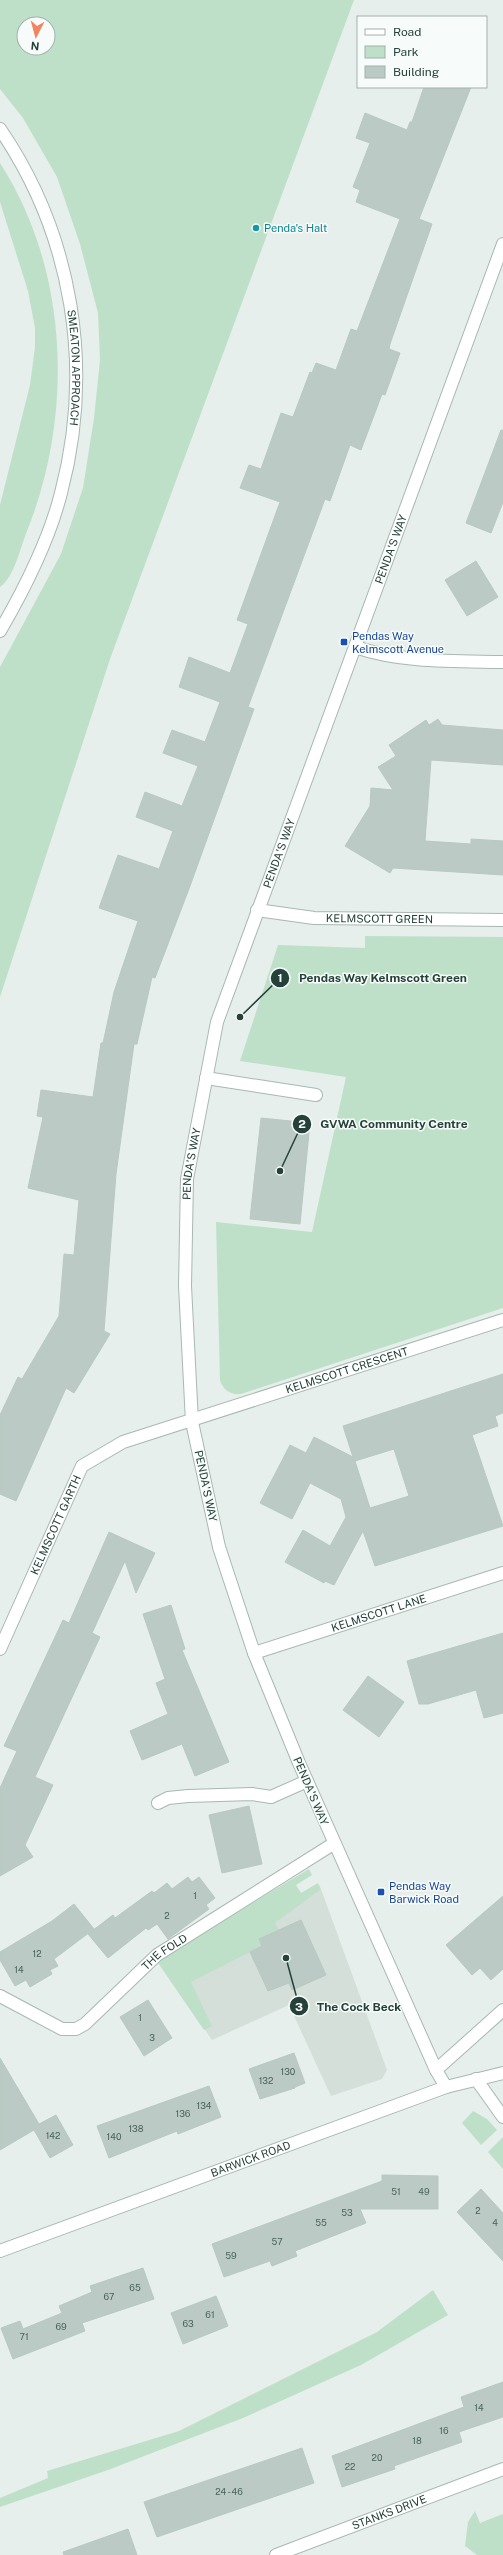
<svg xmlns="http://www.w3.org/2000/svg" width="503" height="2555" font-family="'Public Sans',sans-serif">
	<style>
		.built { fill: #d4dfda }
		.green { fill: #bfe0c8; fill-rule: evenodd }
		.building { fill: #bbcac4; stroke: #b8c9c2; fill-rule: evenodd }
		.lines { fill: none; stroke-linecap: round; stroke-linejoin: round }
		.service-casing { stroke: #a8b8b2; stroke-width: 14 }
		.minor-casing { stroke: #a8b8b2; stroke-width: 14 }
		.tertiary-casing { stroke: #a8b8b2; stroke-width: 14 }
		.service { stroke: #fff; stroke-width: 12 }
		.minor { stroke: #fff; stroke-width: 12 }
		.tertiary { stroke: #fff; stroke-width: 12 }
		.culture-dot { fill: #0f9aa8; stroke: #f7fbf9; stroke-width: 1.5 }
		.transit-dot { fill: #1a4fb4; stroke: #f7fbf9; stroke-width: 1.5 }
		.labels { text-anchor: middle; stroke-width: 3; stroke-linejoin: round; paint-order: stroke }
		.number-label { font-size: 9px; fill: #4a645c }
		.culture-label { font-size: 11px; fill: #0d838f; stroke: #f7fbf9; text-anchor: start }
		.street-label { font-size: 11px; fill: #24423a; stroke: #f7fbf9 }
		.transit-label { font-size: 11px; fill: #164399; stroke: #f7fbf9; text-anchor: start }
		.leader { fill: none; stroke: #24423a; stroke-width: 1.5 }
		.callout-dot { fill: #24423a; stroke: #f7fbf9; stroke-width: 1.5 }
		.mark-label { font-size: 12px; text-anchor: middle; font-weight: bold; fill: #fff }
		.callout-label { font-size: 12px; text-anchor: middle; font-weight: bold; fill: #24423a; stroke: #f7fbf9; stroke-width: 3; stroke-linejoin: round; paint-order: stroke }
	</style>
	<rect width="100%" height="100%" fill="#e6efeb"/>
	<path class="built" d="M321,1889L387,2070L382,2079L331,2096L289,2005L212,2040L167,1975Z"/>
	<g class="green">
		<path d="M0,0H354L110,659L0,997V667L61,554L83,488L94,418L100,360L98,313L80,244L57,177L23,118L0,89ZM24,24H48V48H24Z"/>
		<path d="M0,163C69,270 74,414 27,531C20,548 15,576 0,587V505L30,385L35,347V328L28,291L0,202Z"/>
		<path d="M365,936L503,937V1308L241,1394C230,1395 223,1390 220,1380L216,1222L312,1232L346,1077L240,1061L278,945L365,948Z"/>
		<path d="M309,1869L312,1875L296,1885L301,1893L318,1883L321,1889L275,1923L279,1930L259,1939L262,1946L191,1982L212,2026L204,2030L158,1963L200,1934Z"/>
		<path d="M473,2111L487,2119L497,2130L481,2145L462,2123Z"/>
		<path d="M503,2137V2169L488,2152Z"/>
		<path d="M433,2290L448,2315L361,2365L243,2418L108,2470L0,2507V2498L48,2478L47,2471L179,2431L377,2332Z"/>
		<path d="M475,2511L480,2523L503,2514V2555H477L465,2546L468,2522Z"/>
	</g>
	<g class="building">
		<path d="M424,87H471L419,219L432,224L390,344L389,349L400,353L385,395L382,394L361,450L350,445L330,501L325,499L248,707L254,709L190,886L155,978L152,977L137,1044H134L116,1174L104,1331L110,1334L74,1393L66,1388L16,1501L0,1494V1415L18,1377L22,1379L59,1316L64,1254L74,1255L79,1200L28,1188L43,1117L37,1116L41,1090L93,1097L101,1043H103L114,992L138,921L99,908L118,855L159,869L173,831L136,817L145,792L182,806L198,766L163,753L172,730L205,742L220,702L179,687L189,657L230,673L248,624L237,620L280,502L240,488L249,465L261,469L281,413L293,417L310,372L312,373L316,363L336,370L351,329L357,331L400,219L356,202L360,190L353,187L370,143L356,138L365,113L407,130L410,122H412Z"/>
		<path d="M501,430H503V502L491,533L466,523Z"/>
		<path d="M476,561L498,597L467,616L445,580Z"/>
		<path d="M438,719L442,725L503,730V765L431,760L425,841L471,844V839L503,841V875L393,868L390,873L345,846L370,806L371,788L393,790L378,767L396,756L389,745L426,720L429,725Z"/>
		<path d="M261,1118L310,1123L300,1224L250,1219Z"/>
		<path d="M503,1374V1413L495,1416L498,1426L472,1435L503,1526L375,1566L363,1531L334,1585L325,1581L324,1583L285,1562L303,1530L330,1546L346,1517L341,1499L310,1483L292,1519L260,1503L290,1445L306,1453L314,1437L353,1457L343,1426ZM394,1449L409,1496L370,1508L355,1461Z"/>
		<path d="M109,1532L155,1553L136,1593L125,1561L92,1633L100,1637L35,1777L53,1785L25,1845L33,1857L0,1876V1788L17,1751L4,1746L63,1620L69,1623Z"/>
		<path d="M171,1605L185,1649L182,1650L229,1762L195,1776L182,1744L142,1760L130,1731L168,1714L156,1683L165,1679L143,1614Z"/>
		<path d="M503,1633V1713L484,1718L476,1690L428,1704H419L407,1661Z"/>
		<path d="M368,1676L404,1702L379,1737L343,1710Z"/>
		<path d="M249,1806L262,1864L222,1873L209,1815Z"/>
		<path d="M188,1877L192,1882L199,1877L215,1898L206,1905L209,1909L168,1939L157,1924L148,1930L146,1928L108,1958L88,1934L113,1915L115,1918L152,1891L154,1893L167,1883L172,1889Z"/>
		<path d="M503,1896V1969L491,1980L480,1968L472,1975L446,1945Z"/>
		<path d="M74,1904L94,1929L54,1959L58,1966L50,1970L52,1974L30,1987L26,1980L15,1986L0,1960V1952L52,1921Z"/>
		<path d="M301,1920L326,1975L292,1990L289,1983L268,1991L250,1952L262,1946L259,1939Z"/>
		<path d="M148,2000L172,2038L144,2056L120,2017Z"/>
		<path d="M294,2053L305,2083L295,2087V2088L260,2099L249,2069Z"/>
		<path d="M0,2058L39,2124L56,2115L73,2145L50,2158L34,2130L0,2150Z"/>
		<path d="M209,2086L221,2117L178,2134L177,2131L109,2158L97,2126Z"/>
		<path d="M382,2175L438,2176V2209H360L366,2223L295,2251L297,2256L272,2266L270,2261L224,2277L212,2244L382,2181Z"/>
		<path d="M481,2189L503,2213V2261L457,2212Z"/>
		<path d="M143,2268L154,2299L82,2323L85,2331L13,2359L1,2328L20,2321L23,2329L62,2313L59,2306L92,2292L90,2286Z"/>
		<path d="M216,2296L228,2326L183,2344L171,2313Z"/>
		<path d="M503,2382V2417L459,2432L462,2442L394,2466L395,2469L342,2487L332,2456L464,2407L461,2397Z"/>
		<path d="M302,2448L314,2483L157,2537L144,2502Z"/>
		<path d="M128,2529L137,2555H64L63,2552Z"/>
	</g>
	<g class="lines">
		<g class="service-casing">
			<g id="service">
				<path d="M206,1078L316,1095"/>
				<path d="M158,1803L168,1798L188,1796L252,1794L271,1797L307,1781"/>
			</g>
		</g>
		<g class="minor-casing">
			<g id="minor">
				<path id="s1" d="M0,129C73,236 94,368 61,493C49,541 25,588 0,631"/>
				<path d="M355,647C403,663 453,661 503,662"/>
				<path id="s2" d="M257,910L314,918L503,920"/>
				<path id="s3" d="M0,1649L82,1466L123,1442L503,1320"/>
				<path id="s4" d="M254,1653L503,1573"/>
				<path id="s5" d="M0,1996L62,2029H76L85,2024L157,1955L333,1844"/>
				<path d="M436,2070L503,2010"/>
				<path d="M476,2079L503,2117"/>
				<path id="s6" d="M446,2087L436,2070L299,1763L254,1653L219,1547L192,1422L185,1286L187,1179L217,1022L503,244"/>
				<path id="s7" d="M276,2555L503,2469"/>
			</g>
		</g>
		<g class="tertiary-casing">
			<g id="tertiary">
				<path id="s8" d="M0,2251L446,2087L503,2073"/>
			</g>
		</g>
		<use href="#service" class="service"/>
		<use href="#minor" class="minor"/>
		<use href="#tertiary" class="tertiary"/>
	</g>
	<circle class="culture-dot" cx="256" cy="228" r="4"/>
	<g class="transit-dot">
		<rect x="340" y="638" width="8" height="8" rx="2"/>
		<rect x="377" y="1888" width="8" height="8" rx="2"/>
	</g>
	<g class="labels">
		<g class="number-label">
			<text x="195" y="1899">1</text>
			<text x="167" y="1919">2</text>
			<text x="37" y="1957">12</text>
			<text x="19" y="1973">14</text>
			<text x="140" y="2021">1</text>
			<text x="152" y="2041">3</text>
			<text x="288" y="2075">130</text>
			<text x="266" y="2084">132</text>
			<text x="204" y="2109">134</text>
			<text x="183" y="2117">136</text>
			<text x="136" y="2132">138</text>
			<text x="53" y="2139">142</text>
			<text x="114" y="2140">140</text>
			<text x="396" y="2195">51</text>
			<text x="424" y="2195">49</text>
			<text x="478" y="2214">2</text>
			<text x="347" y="2216">53</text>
			<text x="321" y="2226">55</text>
			<text x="495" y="2226">4</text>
			<text x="277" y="2245">57</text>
			<text x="231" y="2259">59</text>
			<text x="135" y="2291">65</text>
			<text x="109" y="2300">67</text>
			<text x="210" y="2318">61</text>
			<text x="188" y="2327">63</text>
			<text x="61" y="2330">69</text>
			<text x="24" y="2340">71</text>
			<text x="479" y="2411">14</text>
			<text x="444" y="2434">16</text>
			<text x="417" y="2444">18</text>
			<text x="377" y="2461">20</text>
			<text x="350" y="2470">22</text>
			<text x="229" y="2495">24 - 46</text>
		</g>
		<g class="culture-label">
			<text x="264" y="232">Penda's Halt</text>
		</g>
		<g class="street-label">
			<text dy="4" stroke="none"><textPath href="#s1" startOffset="254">SMEATON APPROACH</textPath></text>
			<text dy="4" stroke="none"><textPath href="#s6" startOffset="1621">PENDA'S WAY</textPath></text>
			<text dy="4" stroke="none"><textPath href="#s6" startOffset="1297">PENDA'S WAY</textPath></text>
			<text dy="4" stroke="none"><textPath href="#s2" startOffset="123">KELMSCOTT GREEN</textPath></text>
			<text dy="4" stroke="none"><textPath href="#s6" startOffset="973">PENDA'S WAY</textPath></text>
			<text dy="4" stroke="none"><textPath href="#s3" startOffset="483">KELMSCOTT CRESCENT</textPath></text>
			<text transform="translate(206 1486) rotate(78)" y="4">PENDA'S WAY</text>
			<text dy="4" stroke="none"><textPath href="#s3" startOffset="136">KELMSCOTT GARTH</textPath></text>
			<text dy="4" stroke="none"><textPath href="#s4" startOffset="131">KELMSCOTT LANE</textPath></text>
			<text transform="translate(311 1791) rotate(67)" y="4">PENDA'S WAY</text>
			<text dy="4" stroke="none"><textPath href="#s5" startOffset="202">THE FOLD</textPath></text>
			<text dy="4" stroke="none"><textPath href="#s8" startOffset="267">BARWICK ROAD</textPath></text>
			<text dy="4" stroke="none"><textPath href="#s7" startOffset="121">STANKS DRIVE</textPath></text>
		</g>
		<g class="transit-label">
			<text x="352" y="640">Pendas Way<tspan x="352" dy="13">Kelmscott Avenue</tspan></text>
			<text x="389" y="1890">Pendas Way<tspan x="389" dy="13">Barwick Road</tspan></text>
		</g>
	</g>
	<path class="leader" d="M240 1017L280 978M280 1171L302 1124M286 1958L299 2006"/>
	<g class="callout-dot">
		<circle cx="240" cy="1017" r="4"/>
		<circle cx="280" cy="1171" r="4"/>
		<circle cx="286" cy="1958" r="4"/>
		<circle cx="280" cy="978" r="10"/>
		<circle cx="302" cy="1124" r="10"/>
		<circle cx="299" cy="2006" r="10"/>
	</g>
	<g class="mark-label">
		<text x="280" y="982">1</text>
		<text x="302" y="1128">2</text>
		<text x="299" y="2011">3</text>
	</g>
	<g class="callout-label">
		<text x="383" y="982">Pendas Way Kelmscott Green</text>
		<text x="394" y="1128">GVWA Community Centre</text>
		<text x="359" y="2011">The Cock Beck</text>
	</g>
	<rect x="357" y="16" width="130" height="72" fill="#f7fbf9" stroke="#a3b1ad"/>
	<rect x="365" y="29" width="20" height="6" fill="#ffffff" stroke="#a3b1ad"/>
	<text x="393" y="36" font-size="12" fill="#24423a">Road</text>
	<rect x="365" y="46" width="20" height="12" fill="#bfe0c8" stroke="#a3b1ad"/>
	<text x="393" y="56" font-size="12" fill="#24423a">Park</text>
	<rect x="365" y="66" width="20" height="12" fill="#bbcac4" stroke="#a3b1ad"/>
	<text x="393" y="76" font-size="12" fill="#24423a">Building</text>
	<g transform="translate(36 36) rotate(186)"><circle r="19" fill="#f7fbf9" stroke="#a3b1ad"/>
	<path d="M0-3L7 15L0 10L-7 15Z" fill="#f4845f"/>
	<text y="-6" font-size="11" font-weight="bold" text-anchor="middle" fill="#24423a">N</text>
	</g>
</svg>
